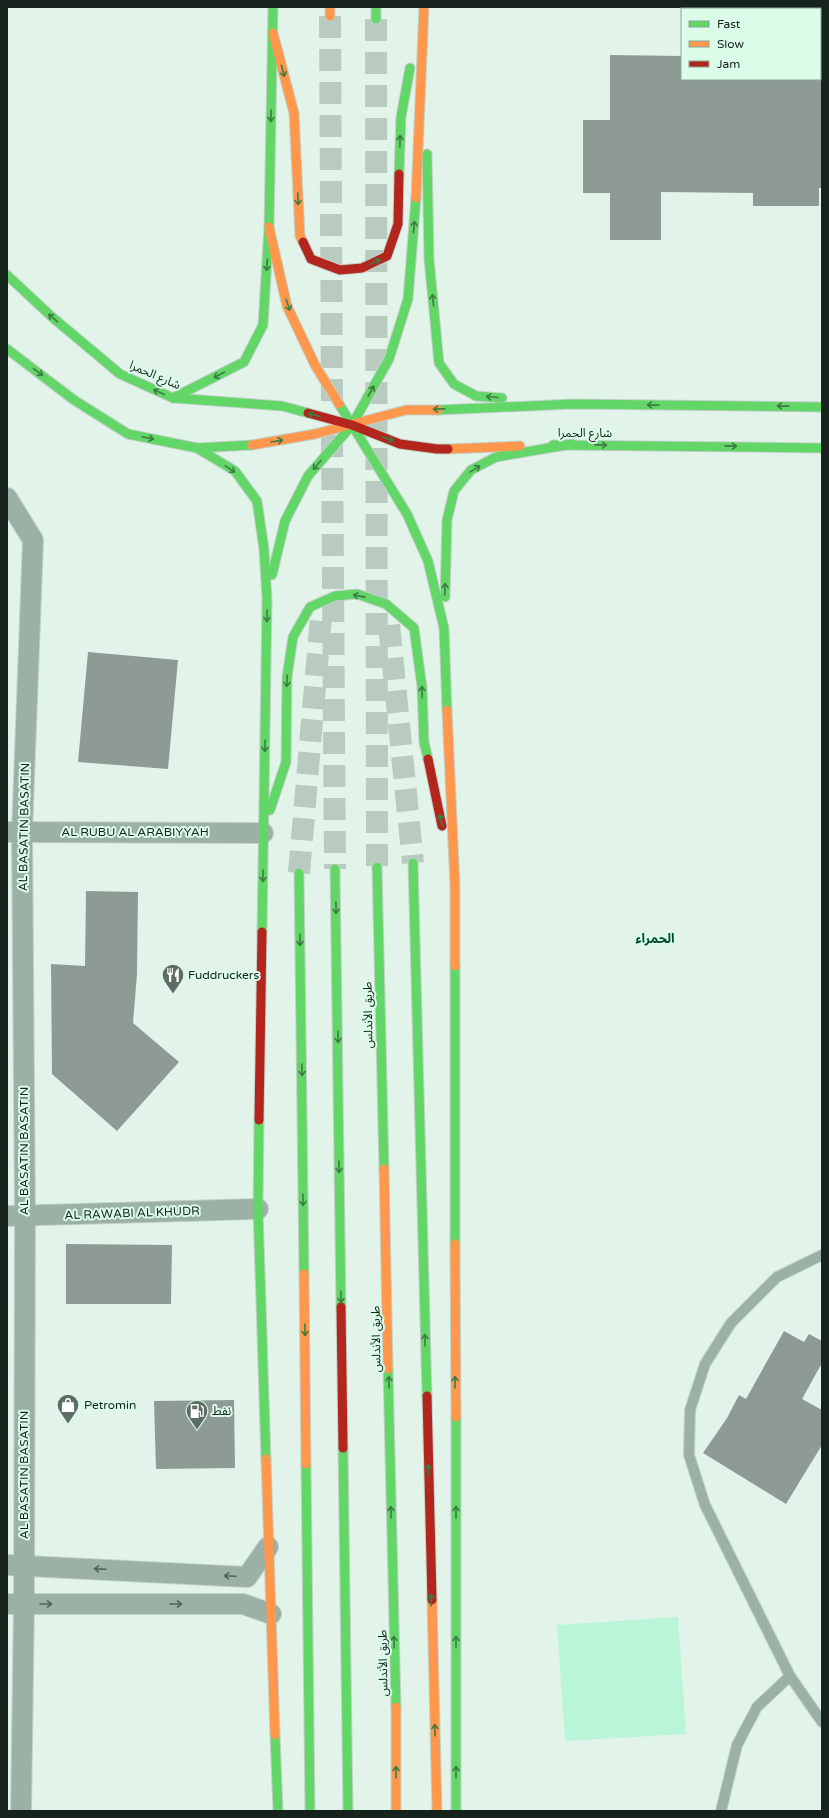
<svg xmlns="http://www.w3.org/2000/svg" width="829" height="1818" font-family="'Varela Round','Noto Sans Arabic',sans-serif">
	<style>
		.green { fill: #b8f6d7 }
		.building { fill: #8e9b94 }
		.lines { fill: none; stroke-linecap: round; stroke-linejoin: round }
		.primary-tunnel { stroke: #b9cac1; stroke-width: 22; stroke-dasharray: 22 11; stroke-linecap: butt }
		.lane-casing { stroke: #c3d1c9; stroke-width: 12 }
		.street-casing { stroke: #c3d1c9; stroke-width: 22 }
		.fast-casing { stroke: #c3d1c9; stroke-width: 11 }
		.slow-casing { stroke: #c3d1c9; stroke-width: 11 }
		.jam-casing { stroke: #c3d1c9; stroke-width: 11 }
		.lane { stroke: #9bb1a5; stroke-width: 10 }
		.street { stroke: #9bb1a5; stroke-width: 20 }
		.fast { stroke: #63d668; stroke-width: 9 }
		.slow { stroke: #ff974d; stroke-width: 9 }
		.jam { stroke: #b3261e; stroke-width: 9 }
		.oneway { stroke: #3c7c42 }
		.oneway2 { stroke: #52635a }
		.labels { text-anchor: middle; stroke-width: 4; stroke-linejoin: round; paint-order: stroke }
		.street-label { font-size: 12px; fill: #16231c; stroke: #dafce9 }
		.poi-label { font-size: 12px; fill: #16231c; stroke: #dafce9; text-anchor: start }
		.neighbourhood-label { font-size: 13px; font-weight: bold; fill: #014a30; stroke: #dafce9 }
	</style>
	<rect width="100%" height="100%" fill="#e2f4ea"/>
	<path class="green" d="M678,1617L686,1734L565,1741L557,1625Z"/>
	<g class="building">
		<path d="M610,55L682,56V79H822V188H819V206H753V193L661,192V240H610V193H583V120H610Z"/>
		<path d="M88,652L178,660L168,769L78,762Z"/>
		<path d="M86,891L138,892L137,974L133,1023L179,1062L117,1131L52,1074L51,964L85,966Z"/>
		<path d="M66,1244L172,1245L171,1304H66Z"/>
		<path d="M784,1331L804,1342L809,1334L822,1341V1363L802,1399L822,1410V1445L786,1504L703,1453L727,1418L739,1395L746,1399Z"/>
		<path d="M234,1400L235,1468L156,1469L154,1401Z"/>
	</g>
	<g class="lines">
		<g class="primary-tunnel">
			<path d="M330,16L332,401"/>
			<path d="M376,19L377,867"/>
			<path d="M332,435L335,869"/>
			<path d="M389,625L413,863"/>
			<path d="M299,873L321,617"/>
		</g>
		<g class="lane-casing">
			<g id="lane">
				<path d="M822,1255L777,1277L731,1323L705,1364L690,1410L689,1455L705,1505L790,1676L822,1722"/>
				<path d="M721,1811L737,1745L757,1707L790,1676"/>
			</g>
		</g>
		<g class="street-casing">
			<g id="street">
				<path d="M7,498L33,540L22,832L25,1216L24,1604L21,1811"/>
				<path d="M7,832L263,833"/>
				<path d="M7,1216L258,1209"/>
				<path d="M7,1565L247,1577L268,1547"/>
				<path d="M7,1604H243L271,1614"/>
			</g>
		</g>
		<g class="fast-casing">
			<g id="fast">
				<path d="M376,7V19"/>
				<path d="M427,154L429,259L439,363L454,384L476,396L502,398"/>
				<path d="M399,174L401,117L410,68"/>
				<path d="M7,275L52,317L120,374L173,398L282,406L308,413"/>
				<path d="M7,349L74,400L128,434L197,448L252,445"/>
				<path d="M173,398L244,362L263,325L269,227L273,7"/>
				<path d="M339,404L407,514L428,561L444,628L447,710"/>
				<path d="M438,410L573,404L822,407"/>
				<path d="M553,445L822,448"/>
				<path d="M197,448L235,471L257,501L264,549L267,599L262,932"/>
				<path d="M272,575L285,521L308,476L352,425L389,359L408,299L416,198"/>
				<path d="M445,597L447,520L454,491L471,470L496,457L572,444"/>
				<path d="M270,810L286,762L287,677L293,637L310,607L335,596L357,594L386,604L414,628L422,687L424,742L428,759"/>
				<path d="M413,863L427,1396"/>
				<path d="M377,867L384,1169"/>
				<path d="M335,869L341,1307"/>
				<path d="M299,873L304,1274"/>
				<path d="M455,966V1244"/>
				<path d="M259,1120L258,1209L266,1459"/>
				<path d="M388,1369L396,1707"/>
				<path d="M456,1417V1811"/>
				<path d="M343,1448L348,1811"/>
				<path d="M306,1464L310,1811"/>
				<path d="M275,1735L278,1811"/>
			</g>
		</g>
		<g class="slow-casing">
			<g id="slow">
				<path d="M330,7V16"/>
				<path d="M273,33L294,113L300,236L303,242"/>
				<path d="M416,198L424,7"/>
				<path d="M269,227L287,306L315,365L339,404"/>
				<path d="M252,445L315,434L406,410H438"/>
				<path d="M448,449L520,446"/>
				<path d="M447,710L455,886V966"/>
				<path d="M384,1169L388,1369"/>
				<path d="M455,1244L456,1417"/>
				<path d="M304,1274L306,1464"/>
				<path d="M266,1459L275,1735"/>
				<path d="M432,1600L437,1811"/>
				<path d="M396,1707V1811"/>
			</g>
		</g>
		<g class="jam-casing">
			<g id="jam">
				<path d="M303,242L311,259L340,270L362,268L387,256L398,224L399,174"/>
				<path d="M308,413L352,425L400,444L437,449H448"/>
				<path d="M428,759L442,826"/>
				<path d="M259,1120L262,932"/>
				<path d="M341,1307L343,1448"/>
				<path d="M427,1396L432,1600"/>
			</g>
		</g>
		<use href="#lane" class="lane"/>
		<use href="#street" class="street"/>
		<use href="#fast" class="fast"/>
		<use href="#slow" class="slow"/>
		<use href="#jam" class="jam"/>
	</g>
	<defs><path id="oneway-shaft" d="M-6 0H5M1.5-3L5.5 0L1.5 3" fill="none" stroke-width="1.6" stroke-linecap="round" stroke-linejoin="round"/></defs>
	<g class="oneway">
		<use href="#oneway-shaft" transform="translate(283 71) rotate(75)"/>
		<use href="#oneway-shaft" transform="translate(271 116) rotate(91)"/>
		<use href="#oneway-shaft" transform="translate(400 141) rotate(-89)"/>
		<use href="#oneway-shaft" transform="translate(298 199) rotate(87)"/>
		<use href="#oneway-shaft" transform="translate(414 227) rotate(-85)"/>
		<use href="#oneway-shaft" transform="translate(375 262) rotate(-25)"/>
		<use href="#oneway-shaft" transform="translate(267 265) rotate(94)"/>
		<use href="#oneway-shaft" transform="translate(433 300) rotate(-96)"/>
		<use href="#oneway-shaft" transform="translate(288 305) rotate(71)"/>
		<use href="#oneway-shaft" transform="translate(53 318) rotate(-139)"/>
		<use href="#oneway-shaft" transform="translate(38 372) rotate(38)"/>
		<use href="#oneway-shaft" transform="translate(219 375) rotate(153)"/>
		<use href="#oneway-shaft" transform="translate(371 391) rotate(-61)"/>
		<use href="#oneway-shaft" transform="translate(159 392) rotate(-155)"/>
		<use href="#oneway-shaft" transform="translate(492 397) rotate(-175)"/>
		<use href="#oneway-shaft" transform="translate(653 405) rotate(-179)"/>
		<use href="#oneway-shaft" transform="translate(783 406) rotate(-179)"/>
		<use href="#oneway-shaft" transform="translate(439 409) rotate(179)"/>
		<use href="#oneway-shaft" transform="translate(314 415) rotate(-165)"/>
		<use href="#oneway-shaft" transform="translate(148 438) rotate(12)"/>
		<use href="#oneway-shaft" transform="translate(388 439) rotate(21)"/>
		<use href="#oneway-shaft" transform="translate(277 441) rotate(-10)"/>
		<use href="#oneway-shaft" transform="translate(601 445) rotate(1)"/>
		<use href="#oneway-shaft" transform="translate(731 446) rotate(1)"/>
		<use href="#oneway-shaft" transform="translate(317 465) rotate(131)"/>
		<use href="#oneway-shaft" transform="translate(230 469) rotate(34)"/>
		<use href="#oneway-shaft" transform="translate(475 469) rotate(-32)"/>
		<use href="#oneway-shaft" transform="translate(445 589) rotate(-88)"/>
		<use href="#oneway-shaft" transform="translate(359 596) rotate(-169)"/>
		<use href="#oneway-shaft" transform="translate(267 616) rotate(91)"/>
		<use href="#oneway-shaft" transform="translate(287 681) rotate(92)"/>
		<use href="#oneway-shaft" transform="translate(422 692) rotate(-92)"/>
		<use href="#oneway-shaft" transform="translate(265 746) rotate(91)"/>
		<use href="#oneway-shaft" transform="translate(441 820) rotate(-102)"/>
		<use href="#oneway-shaft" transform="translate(263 876) rotate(91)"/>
		<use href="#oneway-shaft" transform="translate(336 908) rotate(89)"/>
		<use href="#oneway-shaft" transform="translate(300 940) rotate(89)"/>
		<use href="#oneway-shaft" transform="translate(338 1037) rotate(89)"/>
		<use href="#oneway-shaft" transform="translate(302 1070) rotate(89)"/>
		<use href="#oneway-shaft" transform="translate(339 1167) rotate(89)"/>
		<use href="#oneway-shaft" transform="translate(303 1200) rotate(89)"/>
		<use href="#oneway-shaft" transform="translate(341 1297) rotate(89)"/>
		<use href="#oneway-shaft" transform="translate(305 1330) rotate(89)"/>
		<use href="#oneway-shaft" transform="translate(425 1340) rotate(-91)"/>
		<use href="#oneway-shaft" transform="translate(389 1382) rotate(-91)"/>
		<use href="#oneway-shaft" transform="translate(455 1382) rotate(-90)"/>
		<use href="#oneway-shaft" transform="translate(428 1470) rotate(-91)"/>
		<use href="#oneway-shaft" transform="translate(391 1512) rotate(-91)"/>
		<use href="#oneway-shaft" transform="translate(456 1512) rotate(-90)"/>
		<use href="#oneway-shaft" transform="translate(431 1600) rotate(-91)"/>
		<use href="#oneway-shaft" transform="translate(394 1642) rotate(-91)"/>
		<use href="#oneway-shaft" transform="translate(456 1642) rotate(-90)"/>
		<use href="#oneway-shaft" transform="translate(435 1730) rotate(-91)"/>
		<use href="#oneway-shaft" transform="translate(396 1772) rotate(-90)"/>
		<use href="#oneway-shaft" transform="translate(456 1772) rotate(-90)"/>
	</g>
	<g class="oneway2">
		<use href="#oneway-shaft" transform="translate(100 1569) rotate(-177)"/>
		<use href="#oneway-shaft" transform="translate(230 1576) rotate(-177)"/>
		<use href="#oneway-shaft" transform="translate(46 1604)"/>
		<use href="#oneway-shaft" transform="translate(176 1604)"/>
	</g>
	<defs>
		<g id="restaurant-pin" transform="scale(1.15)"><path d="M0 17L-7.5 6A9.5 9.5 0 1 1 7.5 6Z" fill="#5d6c64" stroke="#dafce9"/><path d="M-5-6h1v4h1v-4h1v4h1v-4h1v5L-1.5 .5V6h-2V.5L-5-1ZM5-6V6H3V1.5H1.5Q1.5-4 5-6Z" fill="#fff"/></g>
		<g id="shop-pin" transform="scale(1.15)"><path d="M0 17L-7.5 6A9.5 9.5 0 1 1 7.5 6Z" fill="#5d6c64" stroke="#dafce9"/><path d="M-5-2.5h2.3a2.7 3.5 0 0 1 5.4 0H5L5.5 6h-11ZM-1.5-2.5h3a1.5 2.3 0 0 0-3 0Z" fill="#fff"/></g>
		<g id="fuel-pin" transform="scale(1.15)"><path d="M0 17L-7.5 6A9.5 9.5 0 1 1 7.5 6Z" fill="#5d6c64" stroke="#dafce9"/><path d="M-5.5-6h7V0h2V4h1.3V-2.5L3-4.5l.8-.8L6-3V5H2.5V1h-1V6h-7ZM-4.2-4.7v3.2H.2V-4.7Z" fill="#fff"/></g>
	</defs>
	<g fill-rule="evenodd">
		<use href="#restaurant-pin" x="173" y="975"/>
		<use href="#shop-pin" x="68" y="1405"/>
		<use href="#fuel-pin" x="197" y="1411"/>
	</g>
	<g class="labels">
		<g class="street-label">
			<text transform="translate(155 375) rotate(23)" y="4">شارع الحمرا</text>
			<text x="585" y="437">شارع الحمرا</text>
			<text transform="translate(24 827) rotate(-89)" y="4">AL BASATIN BASATIN</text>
			<text x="135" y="836">AL RUBU AL ARABIYYAH</text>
			<text transform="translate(368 1015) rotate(-91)" y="4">طريق الأندلس</text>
			<text transform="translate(24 1151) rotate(-90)" y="4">AL BASATIN BASATIN</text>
			<text transform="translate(132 1213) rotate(-2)" y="4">AL RAWABI AL KHUDR</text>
			<text transform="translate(376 1339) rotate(-91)" y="4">طريق الأندلس</text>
			<text transform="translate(24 1475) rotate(-90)" y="4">AL BASATIN BASATIN</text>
			<text transform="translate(383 1663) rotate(-91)" y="4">طريق الأندلس</text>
		</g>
		<g class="poi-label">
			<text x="188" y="979">Fuddruckers</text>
			<text x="84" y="1409">Petromin</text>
			<text x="212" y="1415">نفط</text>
		</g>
		<g class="neighbourhood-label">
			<text x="655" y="943">الحمراء</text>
		</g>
	</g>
	<rect width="829" height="1818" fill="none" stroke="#16231c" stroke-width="16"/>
	<rect x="681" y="8" width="140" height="72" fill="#dafce9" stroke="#8ca597"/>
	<rect x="689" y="21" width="20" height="6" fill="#63d668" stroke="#8ca597"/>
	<text x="717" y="28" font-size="12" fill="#16231c">Fast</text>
	<rect x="689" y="41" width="20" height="6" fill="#ff974d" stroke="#8ca597"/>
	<text x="717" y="48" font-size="12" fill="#16231c">Slow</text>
	<rect x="689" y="61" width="20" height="6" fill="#b3261e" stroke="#8ca597"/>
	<text x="717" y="68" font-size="12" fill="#16231c">Jam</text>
</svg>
